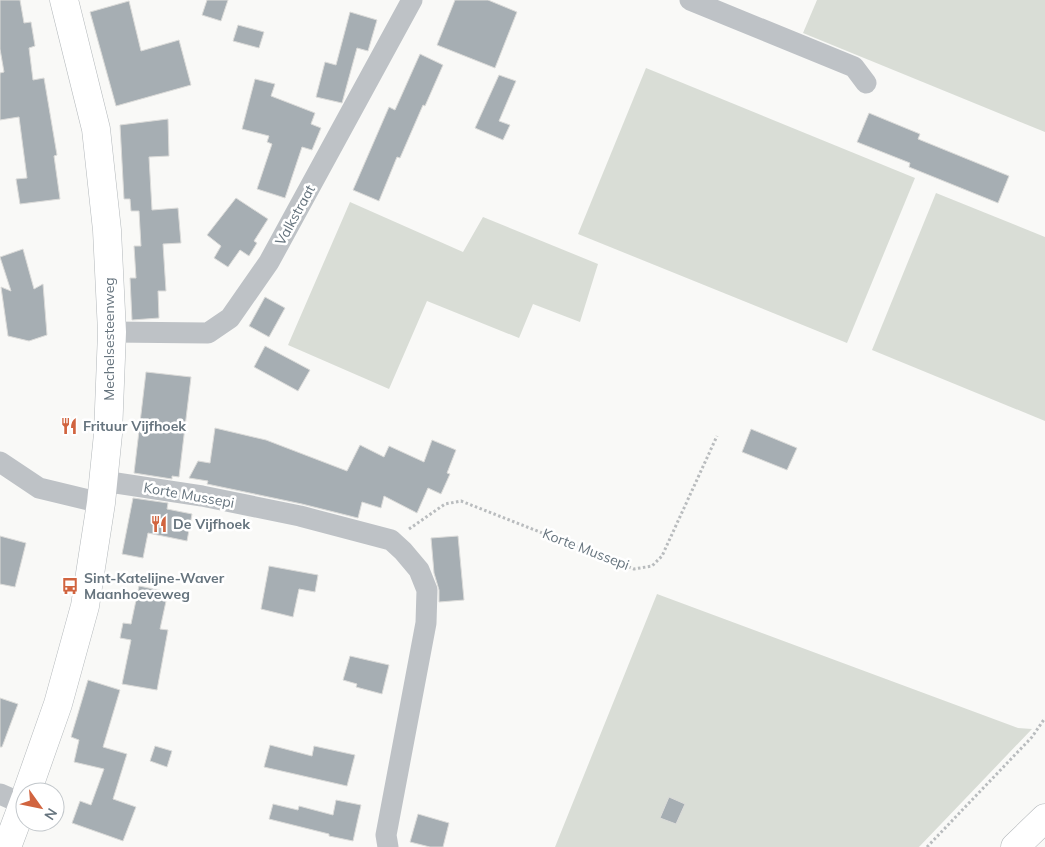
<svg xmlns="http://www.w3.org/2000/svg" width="1045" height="847" font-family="Mulish,sans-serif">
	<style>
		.green { fill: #d9ddd6 }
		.building { fill: #a6aeb3; stroke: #dbdbd9 }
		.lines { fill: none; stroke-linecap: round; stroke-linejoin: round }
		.major-casing { stroke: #b2b7ba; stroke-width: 29 }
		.highway-casing { stroke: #b4b8bb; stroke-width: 29 }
		.path { stroke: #b9bcbe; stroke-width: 3; stroke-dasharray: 2.5 2.5; stroke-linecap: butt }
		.minor { stroke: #bec2c6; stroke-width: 21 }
		.major { stroke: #fff; stroke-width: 28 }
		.highway { stroke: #fff; stroke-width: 28 }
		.labels { text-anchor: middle; stroke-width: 5; stroke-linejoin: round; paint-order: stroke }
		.street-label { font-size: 14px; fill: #66747e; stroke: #fff }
		.poi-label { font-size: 14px; font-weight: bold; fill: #66747e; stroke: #fff; text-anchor: start }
	</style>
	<rect width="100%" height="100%" fill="#f9f9f7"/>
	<g class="green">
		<path d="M817,0H1045V132L803,33Z"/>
		<path d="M646,68L915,178L847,343L578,234Z"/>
		<path d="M936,193L1045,237V421L872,350Z"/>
		<path d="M350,202L463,252L483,217L598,264L580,322L533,304L519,338L427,301L389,389L288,345Z"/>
		<path d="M657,594L1018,728L1032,729L919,847H555Z"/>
	</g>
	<g class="building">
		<path d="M0,0H20L24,23L31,22L35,46L29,48L33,80L44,78L57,155L54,156L60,199L20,204L16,179L27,178L19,117L0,120V73L4,72L0,49Z"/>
		<path d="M207,0H228L221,21L202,15Z"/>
		<path d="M455,0H488L517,12L495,68L437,45Z"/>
		<path d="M129,1L141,51L179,40L191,85L116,106L90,12Z"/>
		<path d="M350,12L377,20L368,51L357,48L342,103L316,97L325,62L336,65Z"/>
		<path d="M238,25L264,32L259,48L233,41Z"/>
		<path d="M420,54L443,65L425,106L423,105L400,158L397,157L379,201L353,190L389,107L395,110Z"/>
		<path d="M499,75L516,81L499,121L510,125L503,140L475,128Z"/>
		<path d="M255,79L275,84L271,96L315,113L311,124L321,128L312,150L302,147L285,198L257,189L272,144L267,142L269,136L242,129Z"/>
		<path d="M869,113L920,134L918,139L1009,176L998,203L909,167L910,163L857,142Z"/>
		<path d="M168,119L169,156L149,157L152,210L178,208L181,243L163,244L166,291H158L159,318L132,320L130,278H136L134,246H141L139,211H131L130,199H124L120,125Z"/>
		<path d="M236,198L268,219L254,241L257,243L249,256L240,250L228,267L214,258L221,246L207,235Z"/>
		<path d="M23,249L34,289L43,284L47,335L29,341L8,336L1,287L11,291L0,257Z"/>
		<path d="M265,297L285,308L269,337L249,326Z"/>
		<path d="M265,346L310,370L298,391L254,367Z"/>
		<path d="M146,372L191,377L179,477L172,476V479L134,473Z"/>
		<path d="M215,428L266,440L347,471L360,445L384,457L389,446L424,462L432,440L456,450L447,473L450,474L441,494L428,488L417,513L384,496L381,508L362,502L358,518L302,504L207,484L208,481L189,478L198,461L210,463Z"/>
		<path d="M751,429L797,448L787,470L742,452Z"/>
		<path d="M133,498L168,503L167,509L192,514L187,541L148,533L143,558L122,554Z"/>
		<path d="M0,536L26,543L15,587L0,584Z"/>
		<path d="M458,536L464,600L439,602V590L434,573L431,538Z"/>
		<path d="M269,566L318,575L315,592L299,589L293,617L261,609Z"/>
		<path d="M139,586L168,592L160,629L168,630L157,690L122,684L131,640L120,638L123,623L131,624Z"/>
		<path d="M350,656L389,665L382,694L356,687L357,684L343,680Z"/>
		<path d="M88,680L120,690L103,747L127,754L113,799L136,807L123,841L72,823L80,801L91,805L104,769L74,762L79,740L71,737Z"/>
		<path d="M0,698L18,704L2,747H0Z"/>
		<path d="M270,745L312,756L314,746L355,755L347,786L264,767Z"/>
		<path d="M155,746L172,751L167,767L150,761Z"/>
		<path d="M669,797L685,804L676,824L660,818Z"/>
		<path d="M336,800L361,805L353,841L329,836V834L269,819L273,804L298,810L299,806L333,815Z"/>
		<path d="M418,814L449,823L443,847H430L410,842Z"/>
	</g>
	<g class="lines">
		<g class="major-casing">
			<g id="major">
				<path d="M27,792L58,704L85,606L101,503L108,434L112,332L107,230L96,129L64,0"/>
				<path d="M7,847L25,799"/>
			</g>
		</g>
		<g class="highway-casing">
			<path id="highway" d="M1015,847L1045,818"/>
		</g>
		<g class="path">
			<path d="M409,529L445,504L461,501L634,569L652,566L662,556L717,436"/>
			<path d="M927,847L1032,737L1045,718"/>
		</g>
		<g class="minor">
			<path d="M690,0L854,67L866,83"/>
			<path d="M112,332L208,333L230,318L269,262L412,0"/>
			<path d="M0,462L39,488L101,503"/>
			<path d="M103,481L202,496L300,516L391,540L403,551L419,570L427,590L426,623L386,835L388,847"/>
			<path d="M0,794L23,804"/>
		</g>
		<use href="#major" class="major"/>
		<use href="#highway" class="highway"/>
	</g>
	<defs>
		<g id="restaurant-bare" transform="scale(1.35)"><path d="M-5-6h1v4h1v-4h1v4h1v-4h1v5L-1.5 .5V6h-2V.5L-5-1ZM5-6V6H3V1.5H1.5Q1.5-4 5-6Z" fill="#d1643f" stroke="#fff" stroke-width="2.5" paint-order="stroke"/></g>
		<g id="bus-bare" transform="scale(1.35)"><path d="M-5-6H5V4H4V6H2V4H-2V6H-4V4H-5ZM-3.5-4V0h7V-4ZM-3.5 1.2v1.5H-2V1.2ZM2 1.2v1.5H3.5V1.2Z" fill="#d1643f" stroke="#fff" stroke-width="2.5" paint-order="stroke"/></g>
	</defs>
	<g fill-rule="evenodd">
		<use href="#restaurant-bare" x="69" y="426"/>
		<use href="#restaurant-bare" x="159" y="524"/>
		<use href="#bus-bare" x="70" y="586"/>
	</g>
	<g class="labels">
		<g class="street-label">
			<text transform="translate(295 215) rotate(-61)" y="5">Valkstraat</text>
			<text transform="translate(109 339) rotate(-90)" y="5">Mechelsesteenweg</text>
			<text transform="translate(189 495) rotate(10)" y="5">Korte Mussepi</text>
			<text transform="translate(586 549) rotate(21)" y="5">Korte Mussepi</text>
		</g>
		<g class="poi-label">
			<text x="83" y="431">Frituur Vijfhoek</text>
			<text x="173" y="529">De Vijfhoek</text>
			<text x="84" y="583">Sint-Katelijne-Waver<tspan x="84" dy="16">Maanhoeveweg</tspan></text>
		</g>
	</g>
	<g transform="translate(40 807) rotate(123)"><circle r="24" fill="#ffffff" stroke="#c2c7cb"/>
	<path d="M0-4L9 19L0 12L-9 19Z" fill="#d1643f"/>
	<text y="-8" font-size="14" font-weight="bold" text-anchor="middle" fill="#66747e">N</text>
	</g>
</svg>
